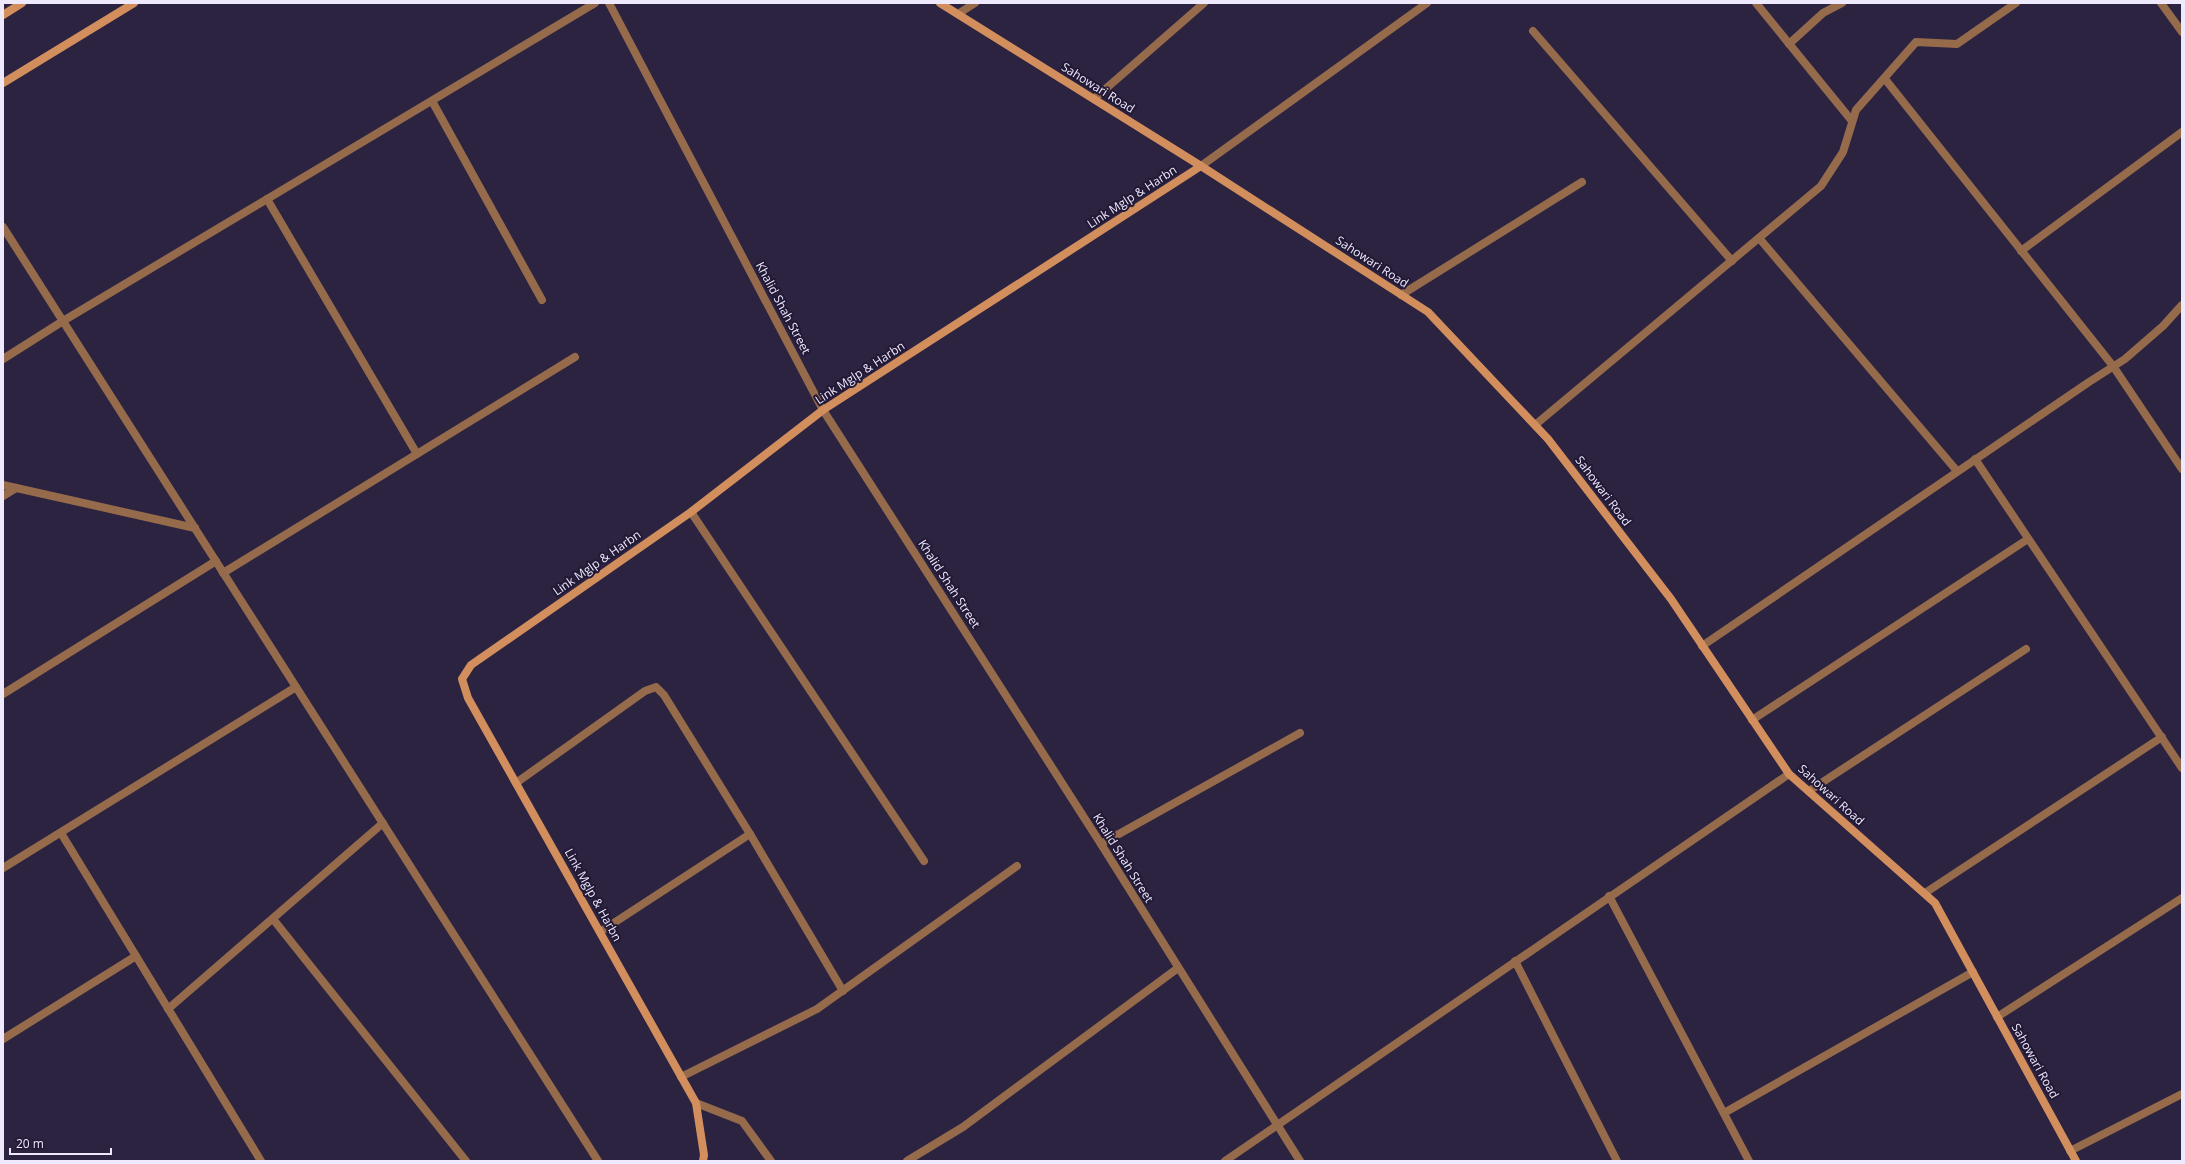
<svg xmlns="http://www.w3.org/2000/svg" width="2185" height="1164" font-family="'Open Sans',sans-serif">
	<style>
		.lines { fill: none; stroke-linecap: round; stroke-linejoin: round }
		.lane { stroke: #956b4c; stroke-width: 8 }
		.street { stroke: #956b4c; stroke-width: 8 }
		.secondary { stroke: #d28f5d; stroke-width: 8 }
		.labels { text-anchor: middle; stroke-width: 4; stroke-linejoin: round; paint-order: stroke }
		.street-label { font-size: 12px; fill: #eee9fd; stroke: #221936 }
	</style>
	<rect width="100%" height="100%" fill="#2c2340"/>
	<g class="lines">
		<g class="lane">
			<path d="M1789,44L1823,13L1842,3"/>
			<path d="M1885,79L2113,366"/>
			<path d="M1094,99L1204,3"/>
			<path d="M2021,251L2182,132"/>
			<path d="M1401,295L1582,182"/>
			<path d="M600,932L750,834"/>
		</g>
		<g class="street">
			<path d="M609,3L823,410L1101,844L1300,1161"/>
			<path d="M1756,3L1852,121"/>
			<path d="M2161,3L2182,32"/>
			<path d="M958,14L975,3"/>
			<path d="M1533,31L1732,261"/>
			<path d="M432,101L542,300"/>
			<path d="M1201,166L1427,3"/>
			<path d="M267,199L417,454"/>
			<path d="M3,227L598,1161"/>
			<path d="M1759,238L1957,471"/>
			<path d="M3,359L63,321L595,3"/>
			<path d="M2113,366L2182,469"/>
			<path d="M1535,425L1821,186L1843,152L1856,110L1916,42L1957,44L2016,3"/>
			<path d="M1975,459L2182,768"/>
			<path d="M3,485L195,528"/>
			<path d="M3,496L16,488"/>
			<path d="M691,512L924,861"/>
			<path d="M223,573L575,357"/>
			<path d="M1702,646L2089,382L2125,359L2163,326L2182,305"/>
			<path d="M3,694L216,561"/>
			<path d="M1752,720L2028,539"/>
			<path d="M516,783L645,691L656,687L664,695L750,834L843,991"/>
			<path d="M1809,791L2026,649"/>
			<path d="M61,833L261,1161"/>
			<path d="M1101,844L1300,733"/>
			<path d="M3,868L296,687"/>
			<path d="M1925,893L2162,737"/>
			<path d="M1609,896L1749,1161"/>
			<path d="M273,919L466,1161"/>
			<path d="M1515,961L1617,1161"/>
			<path d="M168,1009L383,823"/>
			<path d="M1997,1017L2182,898"/>
			<path d="M3,1039L136,956"/>
			<path d="M681,1077L817,1009L1017,866"/>
			<path d="M696,1103L742,1121L771,1161"/>
			<path d="M1724,1113L1973,972"/>
			<path d="M2070,1151L2182,1094"/>
			<path d="M907,1161L963,1127L1178,968"/>
			<path d="M1225,1161L1789,774"/>
		</g>
		<g class="secondary">
			<path d="M940,3L1201,166L1428,312L1548,439L1671,599L1789,774L1935,903L2076,1161"/>
			<path d="M3,15L22,3"/>
			<path d="M3,83L134,3"/>
			<path d="M703,1161L704,1155L696,1103L468,698L462,679L471,665L691,512L823,410L1201,166"/>
		</g>
	</g>
	<g class="labels">
		<g class="street-label">
			<text transform="translate(1098 88) rotate(32)" y="4">Sahowari Road</text>
			<text transform="translate(1132 197) rotate(-33)" y="4">Link Mglp &amp; Harbn</text>
			<text transform="translate(1372 262) rotate(33)" y="4">Sahowari Road</text>
			<text transform="translate(783 308) rotate(62)" y="4">Khalid Shah Street</text>
			<text transform="translate(860 373) rotate(-33)" y="4">Link Mglp &amp; Harbn</text>
			<text transform="translate(1603 491) rotate(53)" y="4">Sahowari Road</text>
			<text transform="translate(597 563) rotate(-35)" y="4">Link Mglp &amp; Harbn</text>
			<text transform="translate(949 584) rotate(57)" y="4">Khalid Shah Street</text>
			<text transform="translate(1831 795) rotate(42)" y="4">Sahowari Road</text>
			<text transform="translate(1123 858) rotate(58)" y="4">Khalid Shah Street</text>
			<text transform="translate(593 895) rotate(61)" y="4">Link Mglp &amp; Harbn</text>
			<text transform="translate(2035 1061) rotate(61)" y="4">Sahowari Road</text>
		</g>
	</g>
	<rect width="2185" height="1164" fill="none" stroke="#eee9fd" stroke-width="8"/>
	<path d="M10 1148v6h101v-6" fill="none" stroke="#eee9fd" stroke-width="2"/>
	<text x="16" y="1148" font-size="12" fill="#eee9fd" stroke="#221936" stroke-width="3" paint-order="stroke">20 m</text>
</svg>
